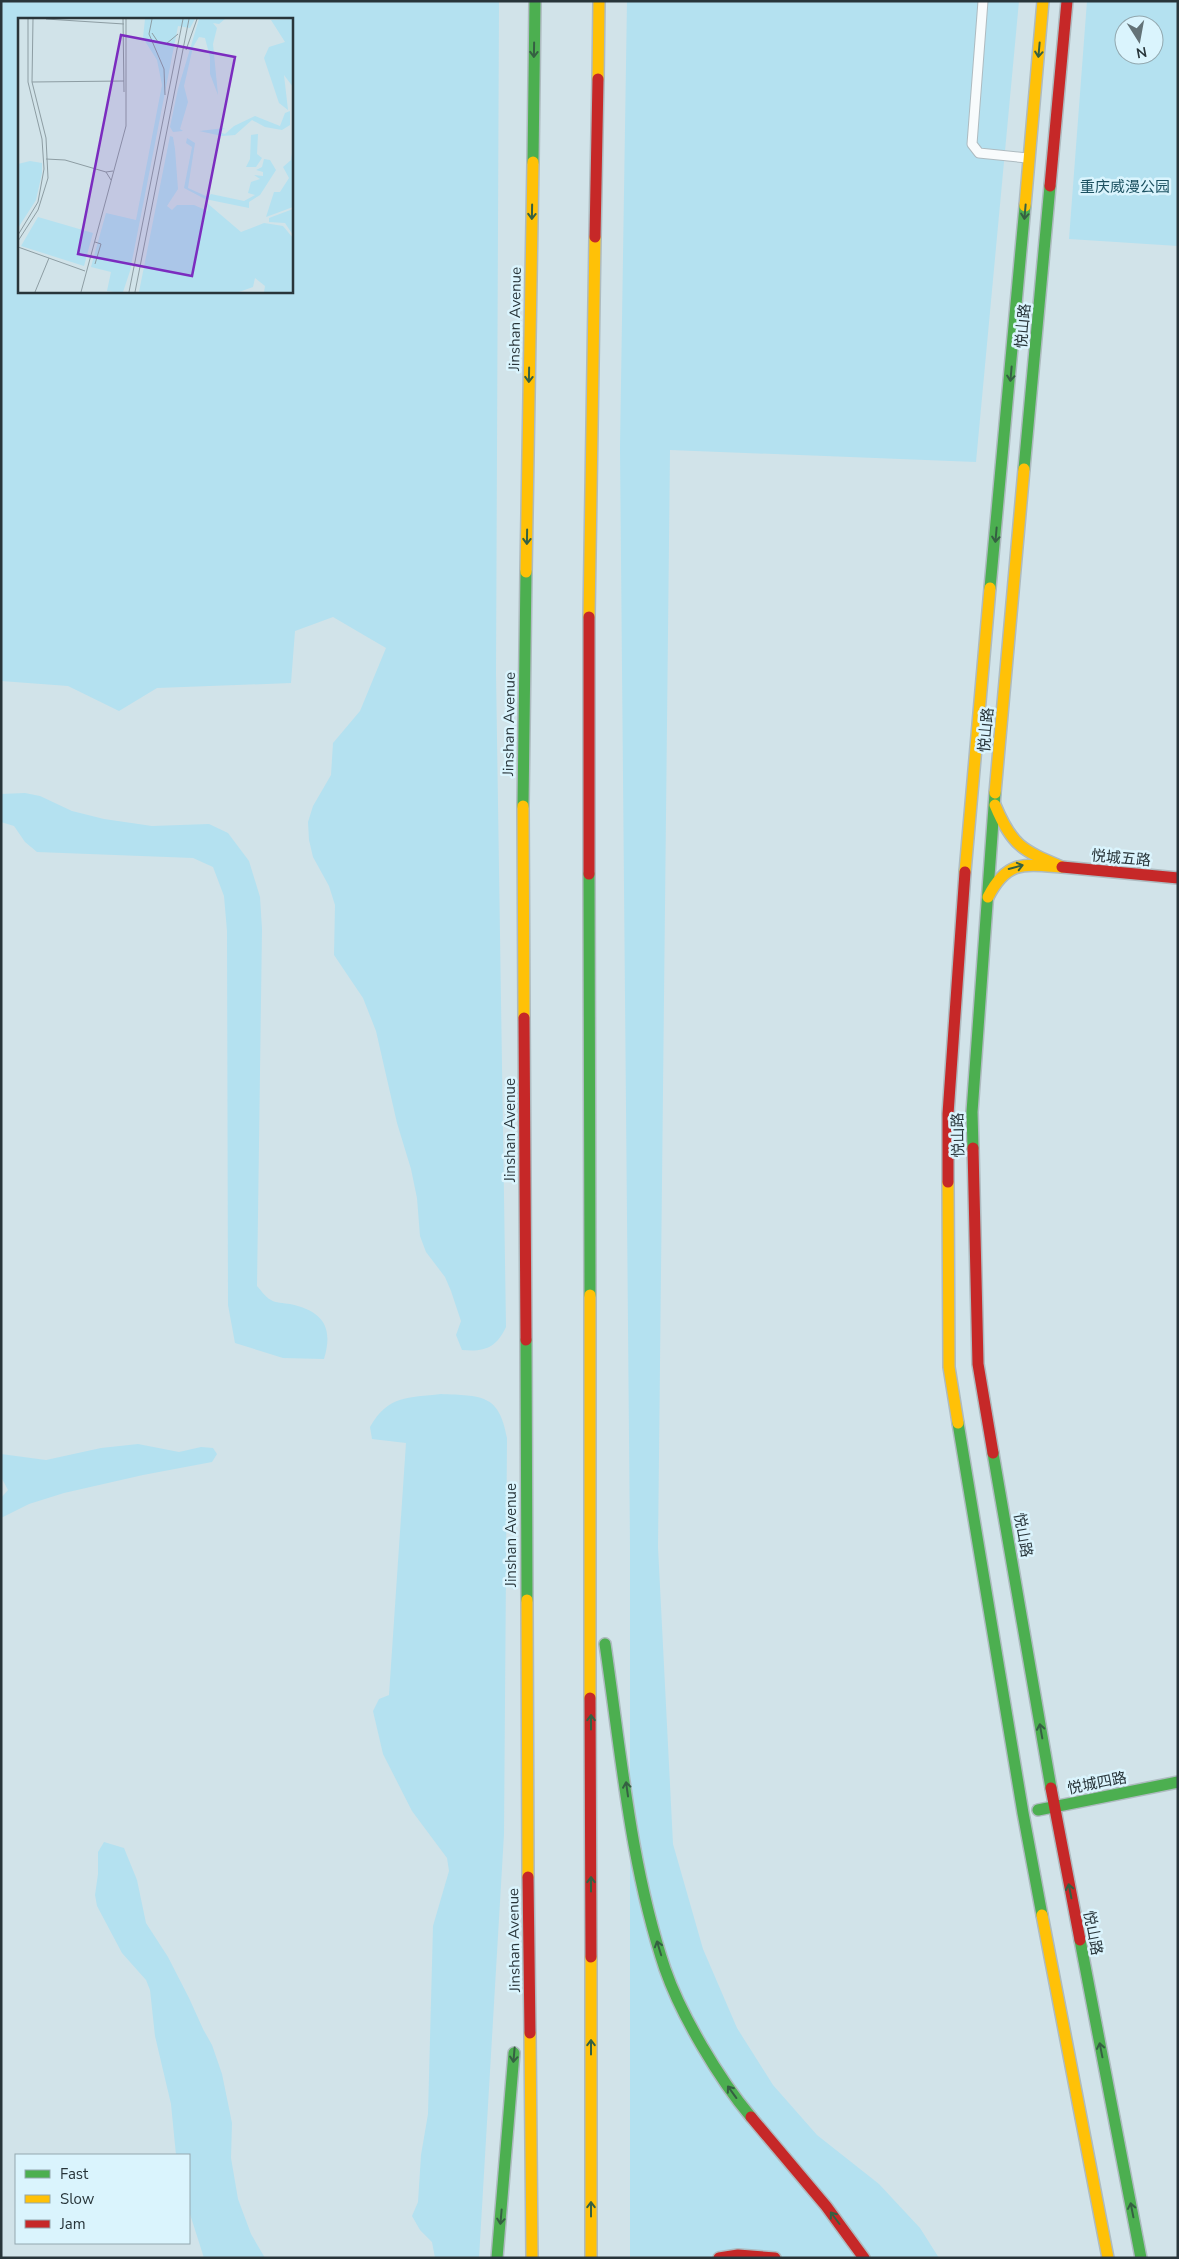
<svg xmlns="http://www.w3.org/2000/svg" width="1179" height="2259" font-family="'Nunito Sans','Noto Sans SC',sans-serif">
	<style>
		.green { fill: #b4e1f0; fill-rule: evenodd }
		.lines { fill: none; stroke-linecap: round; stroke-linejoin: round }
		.lane-casing { stroke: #aebbc0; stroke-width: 11 }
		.fast-casing { stroke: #aebbc0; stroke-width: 14 }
		.slow-casing { stroke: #aebbc0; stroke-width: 14 }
		.jam-casing { stroke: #aebbc0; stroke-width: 14 }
		.lane { stroke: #f8fbfc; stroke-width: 9 }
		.fast { stroke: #4caf50; stroke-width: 11 }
		.slow { stroke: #ffc107; stroke-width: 11 }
		.jam { stroke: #c62828; stroke-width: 11 }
		.oneway { stroke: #356042 }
		.labels { text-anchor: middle; stroke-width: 5; stroke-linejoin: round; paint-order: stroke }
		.park-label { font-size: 15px; fill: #1c5161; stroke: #daf4fd }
		.street-label { font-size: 15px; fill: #28353a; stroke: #daf4fd }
		.inset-road { fill: none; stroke: #8d9da3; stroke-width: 1 }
		.view { fill: #7b2cbf; fill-opacity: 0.15; stroke: #7b2cbf; stroke-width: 2.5 }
		.inset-edge { fill: none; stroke: #28353a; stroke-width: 2.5 }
	</style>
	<rect width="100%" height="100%" fill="#d1e3e9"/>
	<g class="green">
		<path d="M1,1H499L496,673L506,1327C496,1348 485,1352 462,1350L456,1335L461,1321L451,1291L445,1277L426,1252L420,1236L417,1198L411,1169L397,1123L376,1031L363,998L334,955L335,905L329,886L313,857L309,840L308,822L313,806L331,775L333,743L360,711L386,648L333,617L295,631L291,683L157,688L119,711L68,686L1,681ZM19,19H291V291H19Z"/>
		<path d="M627,1H1019L976,462L670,450L658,1547L673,1844L703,1949L737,2028L773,2085L817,2135L879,2184L920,2228L939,2258H630V1546L620,448Z"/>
		<path d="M1087,1H1178V246L1069,239ZM1124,25H1154V55H1124Z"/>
		<path d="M25,793L40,796L72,811L104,819L152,826L209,824L228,833L249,861L260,897L262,929L257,1286C261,1290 265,1297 271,1300C275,1303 284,1303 290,1304C322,1311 334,1326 324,1359L283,1358L235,1343L228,1305L227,931L224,896L213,867L193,858L37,852L25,842L14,826L1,822V794Z"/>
		<path d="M441,1394C481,1396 499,1393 507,1438L504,1834L479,2258H435L432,2242L420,2230L412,2216L418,2202L421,2155L428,2114L433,1926L449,1871L447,1858L412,1811L383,1754L373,1711L379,1699L389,1695L406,1443L372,1439L370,1427C388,1395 408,1398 441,1394Z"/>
		<path d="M138,1444L179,1452L201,1447L213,1448L217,1454L212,1462L143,1475L64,1493L29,1504L1,1518V1498L8,1490L1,1477V1454L46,1460L101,1448Z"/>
		<path d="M104,1842L124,1848L137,1880L146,1923L168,1957L189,1998L203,2029L212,2045L222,2074L232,2123L231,2158L238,2199L251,2234L265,2258H204L189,2211V2155H176L171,2104L155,2036L150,1990L146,1980L122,1953L97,1906L95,1895L98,1874V1852Z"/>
	</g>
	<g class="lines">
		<g class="lane-casing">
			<path id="lane" d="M983,1L972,144L979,153L1027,158"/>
		</g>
		<g class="fast-casing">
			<g id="fast">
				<path d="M533,162L535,1"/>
				<path d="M1024,469L1050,186"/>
				<path d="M990,588L1025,206"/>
				<path d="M523,806L526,572"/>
				<path d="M589,874L590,1295"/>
				<path d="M973,1148L972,1112L995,793"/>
				<path d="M526,1340L527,1600"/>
				<path d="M958,1423L1023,1813L1042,1915"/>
				<path d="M993,1453L1051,1788"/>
				<path d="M605,1644C621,1752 630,1865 665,1969C681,2015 719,2079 751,2117"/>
				<path d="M1038,1810L1178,1782"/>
				<path d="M1080,1940L1141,2258"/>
				<path d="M497,2258L514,2053"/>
			</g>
		</g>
		<g class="slow-casing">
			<g id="slow">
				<path d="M598,79L599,1"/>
				<path d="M1025,206L1043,1"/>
				<path d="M526,572L533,162"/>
				<path d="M589,617L595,237"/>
				<path d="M995,793L1024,469"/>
				<path d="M523,806L524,1018"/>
				<path d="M965,872L990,588"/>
				<path d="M988,897C1007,860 1024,864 1062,867C1022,850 1012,846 995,805"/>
				<path d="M948,1182L949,1367L958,1423"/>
				<path d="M590,1295V1698"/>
				<path d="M527,1600L528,1877"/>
				<path d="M1042,1915L1108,2258"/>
				<path d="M591,1957V2258"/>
				<path d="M530,2033L532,2258"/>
			</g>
		</g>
		<g class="jam-casing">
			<g id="jam">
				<path d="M1050,186L1067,1"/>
				<path d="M595,237L598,79"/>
				<path d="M589,617V874"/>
				<path d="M1062,867L1178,878"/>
				<path d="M524,1018L526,1340"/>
				<path d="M973,1148L978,1364L993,1453"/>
				<path d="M948,1182V1114L965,872"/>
				<path d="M590,1698L591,1957"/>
				<path d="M1051,1788L1080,1940"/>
				<path d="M528,1877L530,2033"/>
				<path d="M751,2117L826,2206L864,2258"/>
				<path d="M719,2258L738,2255L775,2258"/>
			</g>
		</g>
		<use href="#lane" class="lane"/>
		<use href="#fast" class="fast"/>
		<use href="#slow" class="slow"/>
		<use href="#jam" class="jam"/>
	</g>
	<defs><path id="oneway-shaft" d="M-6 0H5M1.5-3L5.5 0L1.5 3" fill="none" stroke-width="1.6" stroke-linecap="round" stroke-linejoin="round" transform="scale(1.25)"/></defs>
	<g class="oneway">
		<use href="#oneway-shaft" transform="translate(534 50) rotate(91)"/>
		<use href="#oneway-shaft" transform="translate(1039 50) rotate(95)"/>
		<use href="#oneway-shaft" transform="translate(532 212) rotate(91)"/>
		<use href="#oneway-shaft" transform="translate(1025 212) rotate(95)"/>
		<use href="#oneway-shaft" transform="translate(1011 374) rotate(95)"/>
		<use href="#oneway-shaft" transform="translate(529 375) rotate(91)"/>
		<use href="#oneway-shaft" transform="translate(996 535) rotate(95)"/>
		<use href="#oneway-shaft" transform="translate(527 537) rotate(91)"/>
		<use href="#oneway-shaft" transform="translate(1016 867) rotate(-15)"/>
		<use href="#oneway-shaft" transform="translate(591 1722) rotate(-90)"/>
		<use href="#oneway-shaft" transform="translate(1041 1731) rotate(-100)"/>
		<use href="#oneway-shaft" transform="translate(627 1789) rotate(-98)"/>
		<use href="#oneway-shaft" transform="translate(591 1884) rotate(-90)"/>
		<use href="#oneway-shaft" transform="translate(1070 1891) rotate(-101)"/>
		<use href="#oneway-shaft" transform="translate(659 1948) rotate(-107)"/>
		<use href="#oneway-shaft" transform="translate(591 2047) rotate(-90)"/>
		<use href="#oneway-shaft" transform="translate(1101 2050) rotate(-101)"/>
		<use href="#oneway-shaft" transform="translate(514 2055) rotate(95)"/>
		<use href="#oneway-shaft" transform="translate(732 2092) rotate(-126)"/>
		<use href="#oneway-shaft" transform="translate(591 2209) rotate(-90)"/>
		<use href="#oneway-shaft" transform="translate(1132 2210) rotate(-101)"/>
		<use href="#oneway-shaft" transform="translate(501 2217) rotate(95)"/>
		<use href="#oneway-shaft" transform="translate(835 2218) rotate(-127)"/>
	</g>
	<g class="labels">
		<g class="park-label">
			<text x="1125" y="192">重庆威漫公园</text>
		</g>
		<g class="street-label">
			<text transform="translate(515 319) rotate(-89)" y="5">Jinshan Avenue</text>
			<text transform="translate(1023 326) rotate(-85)" y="5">悦山路</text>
			<text transform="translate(509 724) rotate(-89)" y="5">Jinshan Avenue</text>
			<text transform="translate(986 730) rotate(-85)" y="5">悦山路</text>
			<text transform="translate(1121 858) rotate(5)" y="5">悦城五路</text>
			<text transform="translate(510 1130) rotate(-90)" y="5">Jinshan Avenue</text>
			<text transform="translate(958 1135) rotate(-91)" y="5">悦山路</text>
			<text transform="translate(511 1535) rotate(-90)" y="5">Jinshan Avenue</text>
			<text transform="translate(1023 1535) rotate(80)" y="5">悦山路</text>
			<text transform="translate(1097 1783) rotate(-11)" y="5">悦城四路</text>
			<text transform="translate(1093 1933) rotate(79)" y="5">悦山路</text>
			<text transform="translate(514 1940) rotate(-91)" y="5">Jinshan Avenue</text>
		</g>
	</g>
	<g transform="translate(18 18)">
		<rect width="275" height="275" fill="#d1e3e9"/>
		<path d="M127,1H177L172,10L160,8L112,253L105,274H96L89,273L93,254L73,249L88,195L118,202L144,67L139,42L125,20ZM181,1H207L201,6L195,5L199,10L195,26L200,77L192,56V39L187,20L181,19L175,29L166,68L170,84L162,111L165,113L155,114L152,109L160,71ZM275,1V69L266,57L270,92L261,85L246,40L251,29L267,24L253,2ZM272,93V107L264,112L247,109L234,102L217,117L204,118L181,113L207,110L202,114L207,116L216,108L237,98L262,108L267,95ZM240,116L239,136L244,140L238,149H228L232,141L233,117ZM152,118L155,119L157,131L160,171L149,188L154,192L159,187H176L190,193L189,185L223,214L246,205L265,208L275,220V274H246L247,268L237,260L235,269L221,274H121ZM169,120L177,125L170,170L190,179L193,176L226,183L237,177L230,175L233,164L242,161L236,157L245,158V154L238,152L244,149L246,141L252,142L258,152L242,177L231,184V190L187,181L166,170L174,129L168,125ZM275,129V189L248,199L256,174H262L271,160L265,149L273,142ZM12,143L24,145V155L18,182L0,210V146ZM275,191V217L267,205L251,204V200ZM20,199L75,215L66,248L3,228Z" fill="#b4e1f0"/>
		<path class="inset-road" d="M28,1L106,6M105,1L106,74M134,1L131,16L146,51L147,77M134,15L140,24L148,26L160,16M168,32L179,1M14,64L106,63M28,141L47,142L88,154M93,162L88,154L95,153M0,217L20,184L26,151L24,121L10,64V1M0,223L20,192L30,160L28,120L14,64L15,1M0,229L67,253M77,246L83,226L77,224M17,274L31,240M63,274L108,108V1M111,274L165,1M117,274L171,1"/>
		<path class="view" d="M103,17L217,39L174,258L60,236Z"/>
		<rect width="275" height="275" class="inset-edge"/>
	</g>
	<rect width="1179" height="2259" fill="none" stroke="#28353a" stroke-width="5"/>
	<rect x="15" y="2154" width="175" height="90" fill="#daf4fd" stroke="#93a8af"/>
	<rect x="25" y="2170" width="25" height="8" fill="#4caf50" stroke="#93a8af"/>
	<text x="60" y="2179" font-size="15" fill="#28353a">Fast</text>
	<rect x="25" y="2195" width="25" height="8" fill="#ffc107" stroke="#93a8af"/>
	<text x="60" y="2204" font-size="15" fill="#28353a">Slow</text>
	<rect x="25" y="2220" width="25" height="8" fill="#c62828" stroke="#93a8af"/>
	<text x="60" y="2229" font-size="15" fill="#28353a">Jam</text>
	<g transform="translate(1139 40) rotate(169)"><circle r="24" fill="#daf4fd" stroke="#93a8af"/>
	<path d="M0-4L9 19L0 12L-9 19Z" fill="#637277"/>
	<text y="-8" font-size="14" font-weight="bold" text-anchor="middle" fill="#28353a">N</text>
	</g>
</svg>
